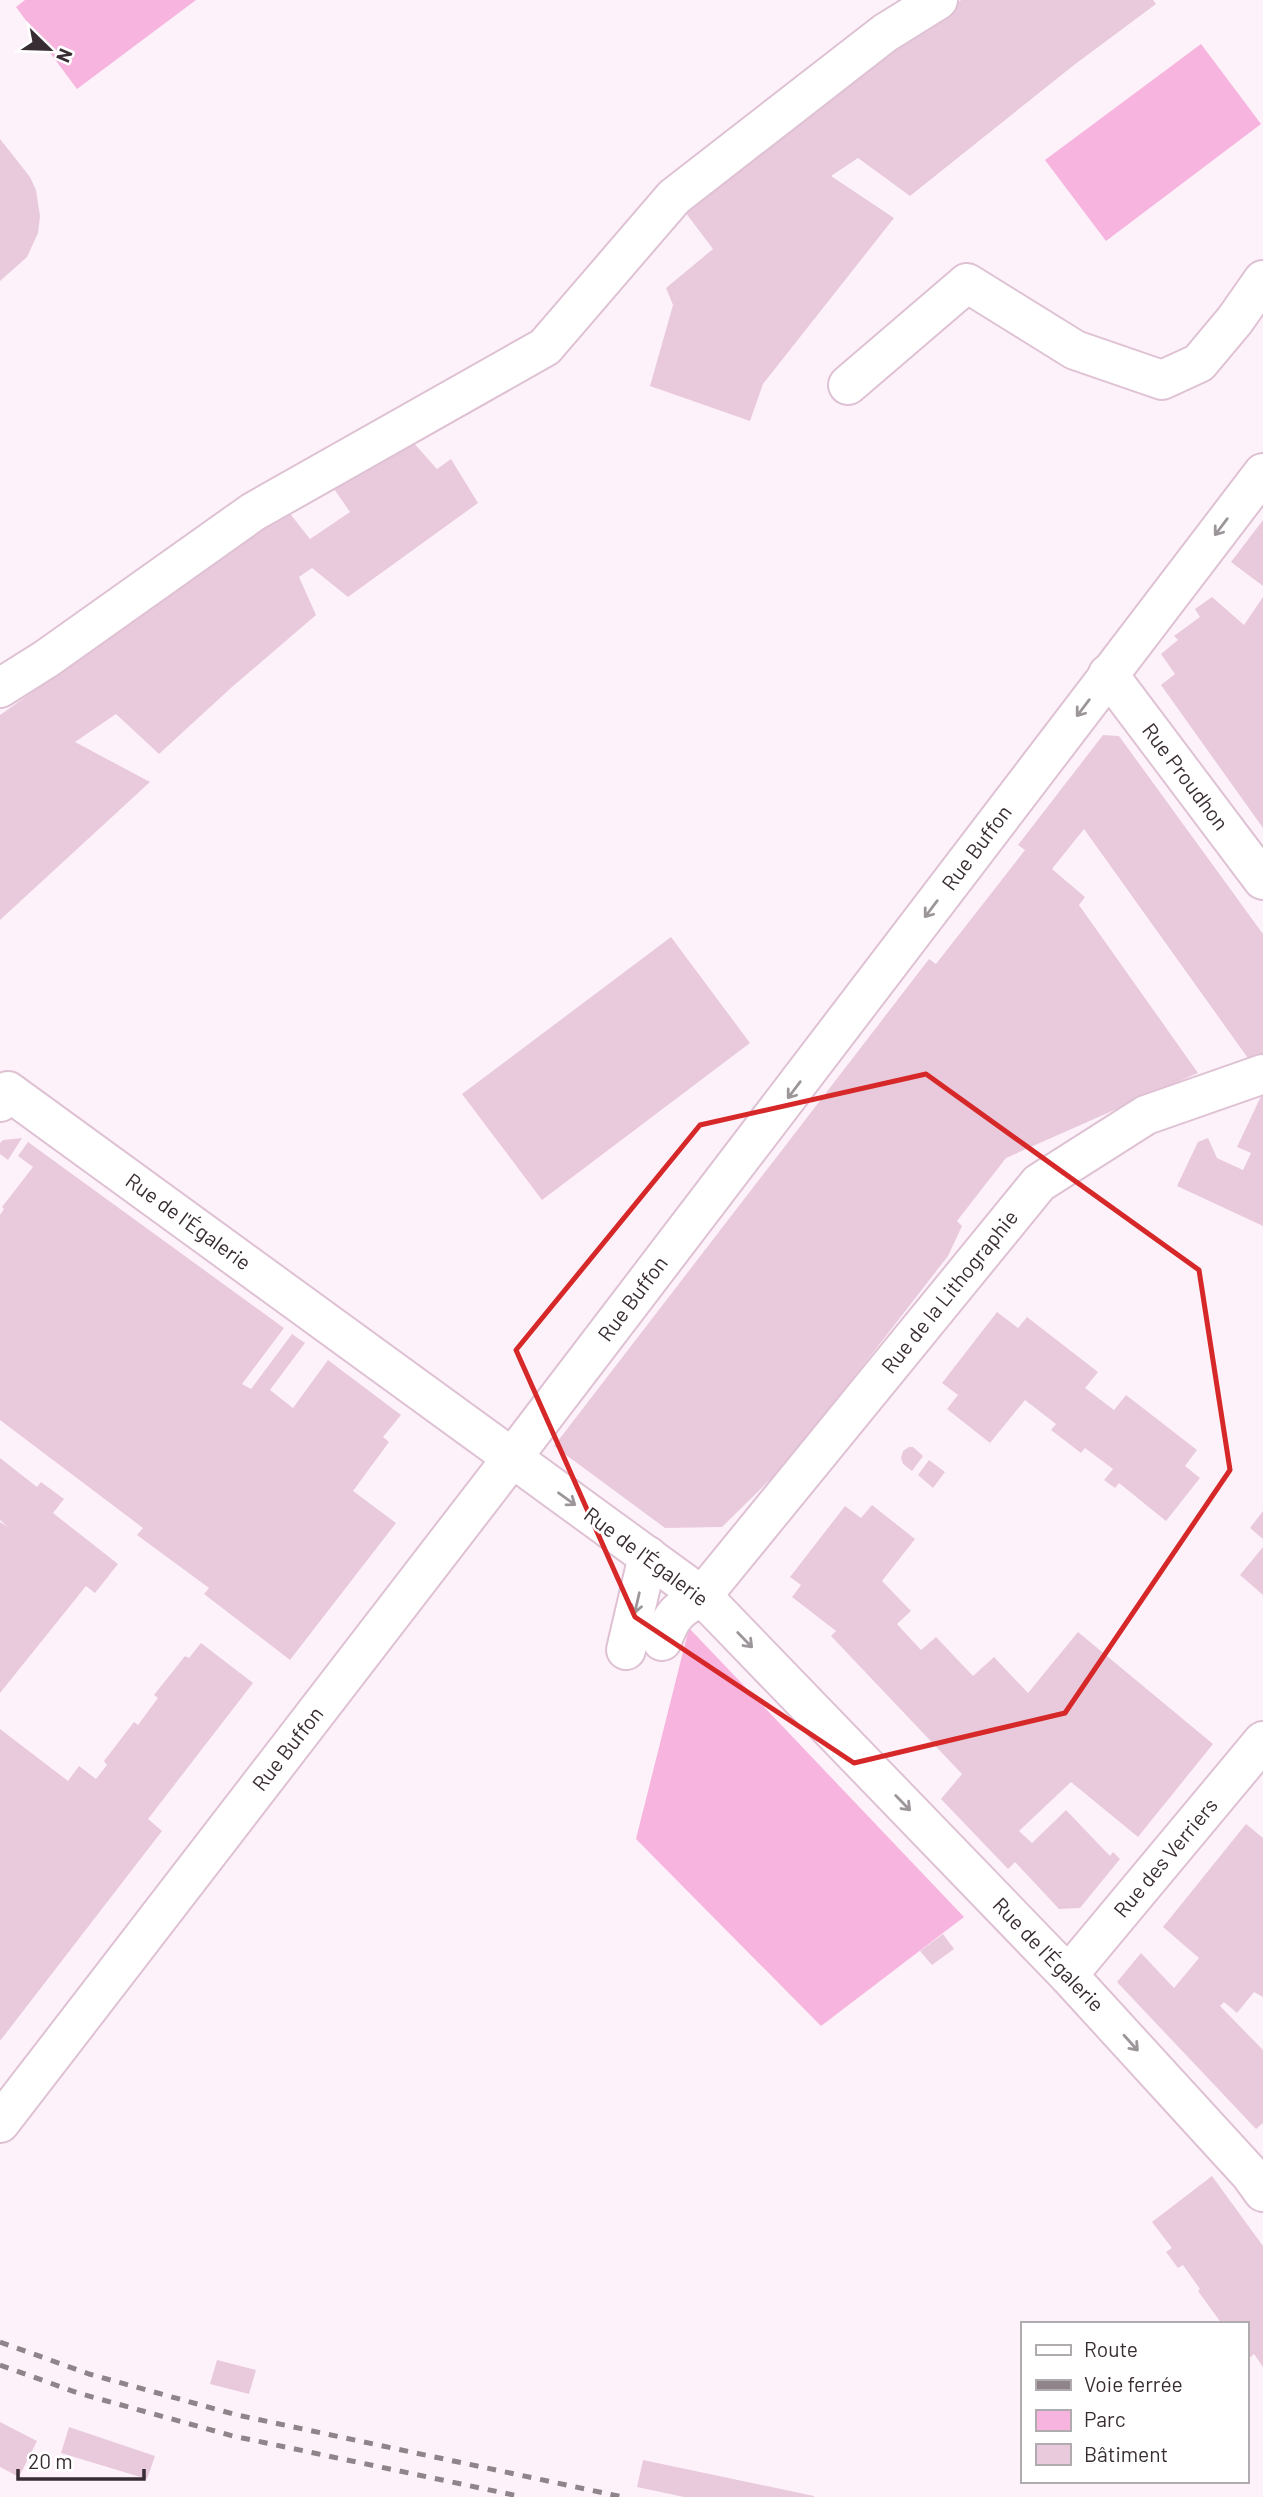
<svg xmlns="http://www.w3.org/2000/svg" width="1263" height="2497" font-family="Barlow,sans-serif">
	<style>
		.green { fill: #f6b4df }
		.building { fill: #e9cadd }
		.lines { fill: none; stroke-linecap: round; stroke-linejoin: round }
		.minor-casing { stroke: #dfc1d4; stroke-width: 42 }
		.minor { stroke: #fff; stroke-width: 38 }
		.rail { stroke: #90848b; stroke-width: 5; stroke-dasharray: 9 9; stroke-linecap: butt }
		.oneway { stroke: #9c969a }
		.marked { fill: none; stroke: #d62828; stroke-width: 5; stroke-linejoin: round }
		.labels { text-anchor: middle; stroke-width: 5; stroke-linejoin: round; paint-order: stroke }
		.street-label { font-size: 21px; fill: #392d34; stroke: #fff }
	</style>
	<rect width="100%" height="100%" fill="#fef2fa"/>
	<g class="green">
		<path d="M25,0H196L77,89L16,7Z"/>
		<path d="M1201,44L1261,124L1106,241L1045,160Z"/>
		<path d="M689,1628L964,1917L821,2026L636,1839Z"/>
	</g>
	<g class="building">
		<path d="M961,0H1153L1156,4L1074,65L910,196L858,158L831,176L894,218L763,384L750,421L650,386L673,305L666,288L713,249L685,212Z"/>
		<path d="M0,139L30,177L36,190L40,216L38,233L27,257L0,281Z"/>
		<path d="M411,440L437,469L451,459L478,503L348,597L312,568L299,577L316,615L232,687L159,754L116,714L75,742L150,782L0,920V715L288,511L310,539L350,512L332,486Z"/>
		<path d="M1263,520V586L1231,562Z"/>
		<path d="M1212,597L1244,625L1263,597V828L1161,685L1175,674L1161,654L1178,640L1174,636L1200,617L1195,609Z"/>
		<path d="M1103,735L1119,736L1263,934V1064L1255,1068L1084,829L1052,869L1085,897L1079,905L1198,1073L1006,1158L957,1221L962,1226L948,1256L788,1462L722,1527L665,1528L554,1446L929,959L936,964L1025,850L1018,845Z"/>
		<path d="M671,937L750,1043L542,1200L462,1094Z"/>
		<path d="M1263,1092V1226L1177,1186L1198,1142L1208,1138L1217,1158L1243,1170L1251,1153L1237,1147Z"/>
		<path d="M22,1138L8,1160L0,1154V1143L3,1140Z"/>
		<path d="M28,1142L284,1328L242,1384L251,1389L292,1334L305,1343L270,1390L293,1408L328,1360L401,1415L383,1437L389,1442L353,1491L396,1523L290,1660L204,1594L209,1588L137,1535L143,1528L0,1420V1215L4,1209L2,1207L33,1167L18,1156Z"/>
		<path d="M997,1312L1018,1328L1027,1317L1098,1372L1085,1388L1114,1410L1126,1395L1197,1450L1185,1466L1200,1478L1166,1521L1119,1483L1115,1488L1104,1480L1113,1469L1085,1448L1081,1453L1051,1430L1056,1424L1025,1400L990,1443L947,1409L958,1395L942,1383Z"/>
		<path d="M909,1447H913L923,1456L912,1471L903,1464L901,1458L903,1451Z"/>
		<path d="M0,1458L37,1487L41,1482L64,1499L53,1513L118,1564L95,1593L86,1586L0,1693V1522L8,1527L0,1520Z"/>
		<path d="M929,1460L945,1472L933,1488L918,1475Z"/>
		<path d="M872,1505L915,1539L882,1581L911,1611L897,1624L921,1650L936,1637L973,1676L994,1657L1028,1693L1078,1632L1213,1744L1138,1837L1071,1782L1019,1831L1032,1843L1066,1810L1110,1856L1113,1852L1120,1859L1080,1908L1059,1909L1015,1862L1008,1869L941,1799L962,1774L831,1636L836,1631L792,1597L801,1585L790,1577L845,1506L861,1518Z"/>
		<path d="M1263,1511V1539L1250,1528Z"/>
		<path d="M1263,1547V1595L1240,1575Z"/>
		<path d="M201,1643L253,1683L148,1819L162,1831L0,2041V1729L68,1781L79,1766L96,1779L107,1765L104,1761L134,1722L138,1725L158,1698L154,1695L185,1656L189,1658Z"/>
		<path d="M1246,1824L1263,1838V1997L1254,1992L1237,2013L1224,2002L1220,2006L1263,2050V2123L1256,2129L1117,1982L1141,1953L1174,1988L1199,1958L1163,1927Z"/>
		<path d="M943,1934L954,1949L932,1965L920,1951Z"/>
		<path d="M1212,2176L1263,2246V2367L1254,2354L1247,2360V2324H1222L1198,2291L1200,2289L1183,2265L1178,2268L1166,2252L1172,2248L1152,2222Z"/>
		<path d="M217,2360L256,2370L249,2394L210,2384Z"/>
		<path d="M0,2422L37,2441L19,2477L0,2467Z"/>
		<path d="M69,2427L155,2456L147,2479L61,2453Z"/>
		<path d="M643,2460L814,2496V2497H684L637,2487Z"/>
	</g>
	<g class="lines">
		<g class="minor-casing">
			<g id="minor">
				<path d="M848,385L967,283L1075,350L1162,380L1199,363L1235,320L1263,280"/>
				<path d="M1108,674L1263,880"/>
				<path d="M0,688L46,659L253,512L545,347L674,197L885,33L938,0"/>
				<path d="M0,1102L8,1091L702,1596L1068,1975L1250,2174L1263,2192"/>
				<path d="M662,1641C672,1614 677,1610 702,1596L1039,1183L1146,1115L1263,1074"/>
				<path d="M626,1650L648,1556"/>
				<path d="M1068,1975L1263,1741"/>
				<path d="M0,2123L512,1458L1263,473"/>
			</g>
		</g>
		<use href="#minor" class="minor"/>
		<g class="rail">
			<path d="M0,2342L89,2374L237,2415L623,2497"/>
			<path d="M0,2365L78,2393L233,2436L523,2497"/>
		</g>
	</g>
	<defs><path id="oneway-shaft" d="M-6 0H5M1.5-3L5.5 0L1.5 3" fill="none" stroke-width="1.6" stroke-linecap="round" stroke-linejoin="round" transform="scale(1.75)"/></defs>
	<g class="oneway">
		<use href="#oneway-shaft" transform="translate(1221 527) rotate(127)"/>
		<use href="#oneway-shaft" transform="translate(1083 708) rotate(127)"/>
		<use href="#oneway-shaft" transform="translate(931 909) rotate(127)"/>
		<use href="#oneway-shaft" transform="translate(794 1090) rotate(127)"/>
		<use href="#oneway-shaft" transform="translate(567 1499) rotate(36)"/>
		<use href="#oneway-shaft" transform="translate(637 1603) rotate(103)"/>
		<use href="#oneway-shaft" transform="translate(745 1640) rotate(46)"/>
		<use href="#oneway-shaft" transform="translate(903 1803) rotate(46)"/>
		<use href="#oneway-shaft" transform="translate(1131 2043) rotate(48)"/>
	</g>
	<path class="marked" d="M926,1074L1199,1270L1230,1470L1065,1713L854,1763L635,1617L516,1350L700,1125Z"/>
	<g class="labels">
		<g class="street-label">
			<text transform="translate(1185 777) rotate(53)" y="7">Rue Proudhon</text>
			<text transform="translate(977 848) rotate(-53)" y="7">Rue Buffon</text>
			<text transform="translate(188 1222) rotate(36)" y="7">Rue de l'Égalerie</text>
			<text transform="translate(950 1292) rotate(-51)" y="7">Rue de la Lithographie</text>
			<text transform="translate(633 1299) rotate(-53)" y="7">Rue Buffon</text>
			<text transform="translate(646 1557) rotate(37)" y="7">Rue de l'Égalerie</text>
			<text transform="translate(288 1749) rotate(-52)" y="7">Rue Buffon</text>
			<text transform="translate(1166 1858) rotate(-50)" y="7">Rue des Verriers</text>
			<text transform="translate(1048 1955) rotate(46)" y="7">Rue de l'Égalerie</text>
		</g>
	</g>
	<rect x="1021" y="2322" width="228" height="161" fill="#ffffff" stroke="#b0abae" stroke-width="2"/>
	<rect x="1036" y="2345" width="35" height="10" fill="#ffffff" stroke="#b0abae" stroke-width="2"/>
	<text x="1084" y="2357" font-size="21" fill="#392d34">Route</text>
	<rect x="1036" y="2380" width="35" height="10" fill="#90848b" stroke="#b0abae" stroke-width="2"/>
	<text x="1084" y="2392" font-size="21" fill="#392d34">Voie ferrée</text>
	<rect x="1036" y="2410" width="35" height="21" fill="#f6b4df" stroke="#b0abae" stroke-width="2"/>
	<text x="1084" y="2427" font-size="21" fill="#392d34">Parc</text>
	<rect x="1036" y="2444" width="35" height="21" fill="#e9cadd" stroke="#b0abae" stroke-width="2"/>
	<text x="1084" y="2462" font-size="21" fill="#392d34">Bâtiment</text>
	<g transform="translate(49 49) rotate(113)" stroke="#ffffff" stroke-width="5" paint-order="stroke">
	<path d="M0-5L12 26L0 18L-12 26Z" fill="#392d34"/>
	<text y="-10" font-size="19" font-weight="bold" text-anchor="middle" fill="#392d34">N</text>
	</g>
	<path d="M18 2469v10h126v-10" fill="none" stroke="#392d34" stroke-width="3.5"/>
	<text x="28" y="2469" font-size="21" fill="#392d34" stroke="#ffffff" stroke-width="5" paint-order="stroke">20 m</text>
</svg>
